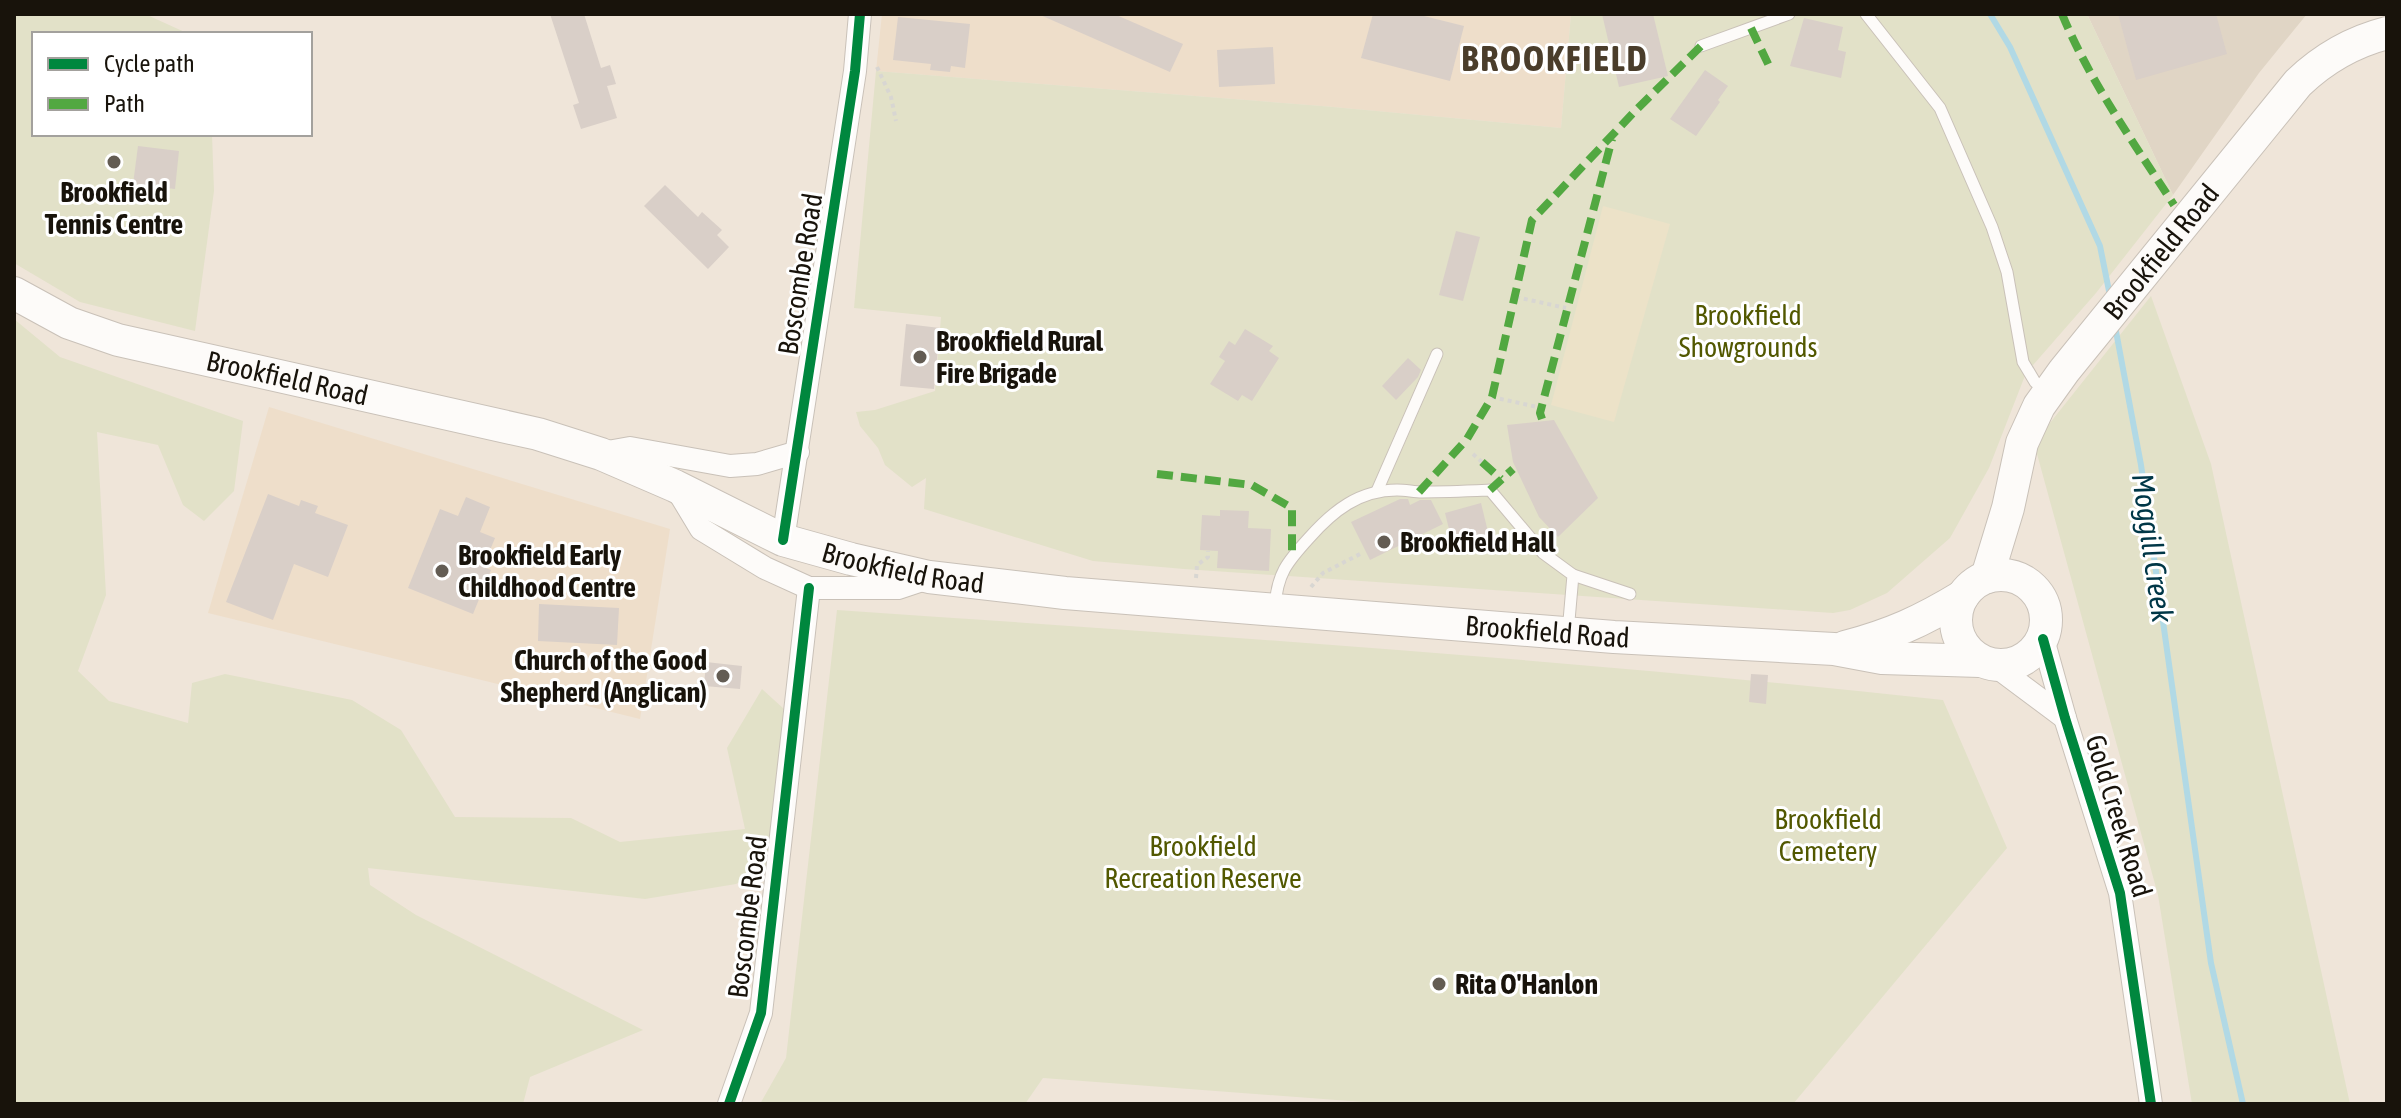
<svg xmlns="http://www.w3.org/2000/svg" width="2401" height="1118" font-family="'Asap Condensed',sans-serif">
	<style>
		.commercial { fill: #e0d5c5 }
		.built { fill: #eedeca }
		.green { fill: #e2e1c8 }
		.sand { fill: #ece2c8 }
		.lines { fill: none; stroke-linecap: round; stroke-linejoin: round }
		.stream { stroke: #b1d9e5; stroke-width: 6 }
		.building { fill: #d9cfc8 }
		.lane-casing { stroke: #c9c1b8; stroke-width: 13 }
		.street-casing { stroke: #c9c1b8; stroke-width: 24 }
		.secondary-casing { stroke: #c9c1b8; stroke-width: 34 }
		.path { stroke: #d8d6d2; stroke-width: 4; stroke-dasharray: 4 4; stroke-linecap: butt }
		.lane { stroke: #fdfbf9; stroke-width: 11 }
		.street { stroke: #fdfbf9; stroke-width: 22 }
		.secondary { stroke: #fdfbf9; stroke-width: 32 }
		.quiet { stroke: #52a841; stroke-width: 8; stroke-dasharray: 16 8; stroke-linecap: butt }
		.cycleway-casing { stroke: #fff; stroke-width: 15 }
		.cycleway { stroke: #00873e; stroke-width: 10 }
		.poi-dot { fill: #635c53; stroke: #fff; stroke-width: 3 }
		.labels { text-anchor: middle; stroke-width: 6; stroke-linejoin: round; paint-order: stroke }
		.poi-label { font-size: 28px; font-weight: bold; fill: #18130b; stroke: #fff; text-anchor: start }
		.street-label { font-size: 28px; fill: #18130b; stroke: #fff }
		.park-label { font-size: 28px; fill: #525800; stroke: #fff }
		.water-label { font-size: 30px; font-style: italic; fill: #003747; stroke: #fff }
		.district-label { font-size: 36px; font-weight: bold; letter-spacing: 2px; fill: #4a3d2b; stroke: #fff }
	</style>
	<rect width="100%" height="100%" fill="#efe5d9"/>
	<path class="commercial" d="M2087,14H2307L2259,73L2173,195Z"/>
	<g class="built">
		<path d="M882,14H1571L1561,128L1322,106L876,71Z"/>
		<path d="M269,407L670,529L640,719L208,613Z"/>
	</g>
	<g class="green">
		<path d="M14,14H145L189,34H34V134H212L214,191L195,331L80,302L14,263Z"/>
		<path d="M1571,14H2087L2173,195L2096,293L2026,373L1989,468L1950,538L1887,593L1850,610L1833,613L1184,569L1093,561L924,509L926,478L912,487L885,465L878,448L860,426L856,412L875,410L935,391L941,317L854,308L876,71L1322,106L1561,128Z"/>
		<path d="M2151,296L2211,464L2350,1104H2192L2158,895L2034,443Z"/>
		<path d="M14,319L60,357L243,421L234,491L204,521L183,505L158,445L97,432L106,595L78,671L109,701L188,723L192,683L225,674L352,700L401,730L455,817L571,818L620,842L745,829L727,748L762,689L784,709V836L767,867L736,884L645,899L368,868L370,885L416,915L643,1030L530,1077L523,1104H14Z"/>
		<path d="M837,610C1206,635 1575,660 1943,700L2007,848L1793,1104H1390L1043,1078L1025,1104H760L786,1058Z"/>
	</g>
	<path class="sand" d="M1603,206L1670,224L1614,422L1551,405Z"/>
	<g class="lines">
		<g class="stream">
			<path d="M1990,14L2010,47L2100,246L2110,296"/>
			<path d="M2115,326L2141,465L2211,963L2243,1104"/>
		</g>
	</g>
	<g class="building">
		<path d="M550,14H584L601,68L610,65L616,84L607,86L617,118L581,129L573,105L579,103Z"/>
		<path d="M1038,14H1114L1183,44L1170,72Z"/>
		<path d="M1373,14H1416L1464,26L1450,81L1361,58Z"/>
		<path d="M1602,14H1653L1668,76L1619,87Z"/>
		<path d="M2118,14H2216L2227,54L2136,80Z"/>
		<path d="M898,17L970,24L965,68L951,66L950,72L930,70L931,64L893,60Z"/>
		<path d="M1804,18L1843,27L1838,50L1846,52L1841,78L1790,66Z"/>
		<path d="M1273,47L1275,84L1219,87L1217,50Z"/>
		<path d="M1705,70L1728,86L1718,100L1720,102L1696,136L1670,119Z"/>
		<path d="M138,146L179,151L175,189L133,184Z"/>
		<path d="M665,185L698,217L702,212L722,230L717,235L729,247L708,269L644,206Z"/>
		<path d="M1456,231L1480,237L1463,301L1439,295Z"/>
		<path d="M906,324L940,328L934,389L900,386Z"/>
		<path d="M1245,329L1273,346L1269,351L1279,358L1252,401L1242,395L1238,401L1210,384L1225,361L1219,357L1229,341L1235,345Z"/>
		<path d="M1408,358L1421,370L1418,377L1396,400L1382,386Z"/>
		<path d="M1554,420L1598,498L1558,537L1539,517L1513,462L1507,425Z"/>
		<path d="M268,494L299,506L301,500L318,506L315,513L348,525L328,577L294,564L273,620L226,602Z"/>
		<path d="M466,497L490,507L480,532L495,538L483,567L491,570L473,614L408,588L440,509L458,516Z"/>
		<path d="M1400,499H1408L1410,505L1420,500H1431L1443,524L1370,560L1351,522Z"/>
		<path d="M1481,503L1489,536L1453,545L1445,513Z"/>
		<path d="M1220,510L1249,511L1248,528L1271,529L1269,571L1217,568L1218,551L1200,550L1202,515L1220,516Z"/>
		<path d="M539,604L619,608L617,645L538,641Z"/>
		<path d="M706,662L742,666L740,689L704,686Z"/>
		<path d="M1751,674L1768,675L1766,704L1749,702Z"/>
	</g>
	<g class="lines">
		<g class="lane-casing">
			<g id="lane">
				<path d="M1866,14L1940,108L1992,227L2007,272L2023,362L2035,382L2045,390"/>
				<path d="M1701,46L1789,14"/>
				<path d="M1377,491L1437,354"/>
				<path d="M1573,575L1630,594"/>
				<path d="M1275,607C1277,574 1287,562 1309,538C1333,511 1359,490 1397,490C1406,490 1414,492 1422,492C1445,492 1467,491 1490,490L1543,553L1573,575L1568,632"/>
			</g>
		</g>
		<g class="street-casing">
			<g id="street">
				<path d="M602,453L630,448L730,466L757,464L798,452"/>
				<path d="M675,486L701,529L765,568L809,588H898L928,578"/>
				<path d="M783,540L855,71L860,14"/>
				<path d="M2043,639L2065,718L2120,893L2151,1104"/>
				<path d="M1994,665L2065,718"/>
				<path d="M729,1104L761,1013L809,588"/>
			</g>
		</g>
		<g class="secondary-casing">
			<g id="secondary">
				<path id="s1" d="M14,293L69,323L118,340L538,434L601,454L675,486L783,540L851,559L929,577L1065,593L1614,637L1834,649L1882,658L1980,661"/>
				<circle cx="2001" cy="620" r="45"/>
				<path id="s2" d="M1987,577L2008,508L2022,443L2039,406L2064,371L2298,83C2324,58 2352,42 2387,33"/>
				<path d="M1845,647C1891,635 1922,621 1963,596"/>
			</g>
		</g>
		<g class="path">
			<path d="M877,67L891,97L896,121"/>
			<path d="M1516,297L1566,308"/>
			<path d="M1492,397L1542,408"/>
			<path d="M1473,454L1482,462"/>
			<path d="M1196,578L1197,565L1208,557V551"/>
			<path d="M1311,587L1323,573L1362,553"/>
		</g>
		<use href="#lane" class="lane"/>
		<use href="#street" class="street"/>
		<use href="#secondary" class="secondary"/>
		<g class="quiet">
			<path d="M2062,14C2090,82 2134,143 2174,205"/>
			<path d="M1751,28L1771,70"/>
			<path d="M1542,419L1540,413L1612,139"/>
			<path d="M1482,462L1501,479"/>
			<path d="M1157,474L1252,485L1292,508V556"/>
			<path d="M1490,490L1513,469"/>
			<path d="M1419,492L1467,439L1492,397L1532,220L1635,111L1701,46"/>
		</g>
		<g class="cycleway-casing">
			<g id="cycleway">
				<path d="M783,540L855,71L860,14"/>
				<path d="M2043,639L2065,718L2120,893L2151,1104"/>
				<path d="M729,1104L761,1013L809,588"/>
			</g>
		</g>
		<use href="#cycleway" class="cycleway"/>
	</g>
	<g class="poi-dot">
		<circle cx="114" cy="162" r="8"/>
		<circle cx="920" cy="357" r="8"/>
		<circle cx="1384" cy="542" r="8"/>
		<circle cx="442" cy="571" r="8"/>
		<circle cx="723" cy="676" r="8"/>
		<circle cx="1439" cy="984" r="8"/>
	</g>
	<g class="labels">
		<g class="poi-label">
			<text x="114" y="202" text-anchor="middle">Brookfield<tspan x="114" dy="32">Tennis Centre</tspan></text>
			<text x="936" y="351">Brookfield Rural<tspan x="936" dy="32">Fire Brigade</tspan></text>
			<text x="1400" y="552">Brookfield Hall</text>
			<text x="458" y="565">Brookfield Early<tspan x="458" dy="32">Childhood Centre</tspan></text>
			<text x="707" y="670" text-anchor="end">Church of the Good<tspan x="707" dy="32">Shepherd (Anglican)</tspan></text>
			<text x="1455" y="994">Rita O'Hanlon</text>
		</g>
		<g class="street-label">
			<text dy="10" stroke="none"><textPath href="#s2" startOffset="376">Brookfield Road</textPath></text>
			<text transform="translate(800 274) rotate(-81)" y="10">Boscombe Road</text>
			<text dy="10" stroke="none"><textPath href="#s1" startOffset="288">Brookfield Road</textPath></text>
			<text dy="10" stroke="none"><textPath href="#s1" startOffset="936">Brookfield Road</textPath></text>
			<text dy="10" stroke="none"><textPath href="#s1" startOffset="1584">Brookfield Road</textPath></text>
			<text transform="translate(2119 816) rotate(73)" y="10">Gold Creek Road</text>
			<text transform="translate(747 917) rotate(-83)" y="10">Boscombe Road</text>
		</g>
		<g class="park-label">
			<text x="1748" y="325">Brookfield<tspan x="1748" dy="32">Showgrounds</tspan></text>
			<text x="1828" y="829">Brookfield<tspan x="1828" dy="32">Cemetery</tspan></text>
			<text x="1203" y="856">Brookfield<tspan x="1203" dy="32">Recreation Reserve</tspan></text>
		</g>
		<g class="water-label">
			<text transform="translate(2152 548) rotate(82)" y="10">Moggill Creek</text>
		</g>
		<g class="district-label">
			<text x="1555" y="71">BROOKFIELD</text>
		</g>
	</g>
	<rect width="2401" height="1118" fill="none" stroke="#18130b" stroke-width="32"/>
	<rect x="32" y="32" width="280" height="104" fill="#ffffff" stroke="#a3a19d" stroke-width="2"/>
	<rect x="48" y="58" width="40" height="12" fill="#00873e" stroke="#a3a19d" stroke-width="2"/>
	<text x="104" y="72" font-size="24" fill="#18130b">Cycle path</text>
	<rect x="48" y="98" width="40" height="12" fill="#52a841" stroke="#a3a19d" stroke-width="2"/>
	<text x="104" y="112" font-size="24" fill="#18130b">Path</text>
</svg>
